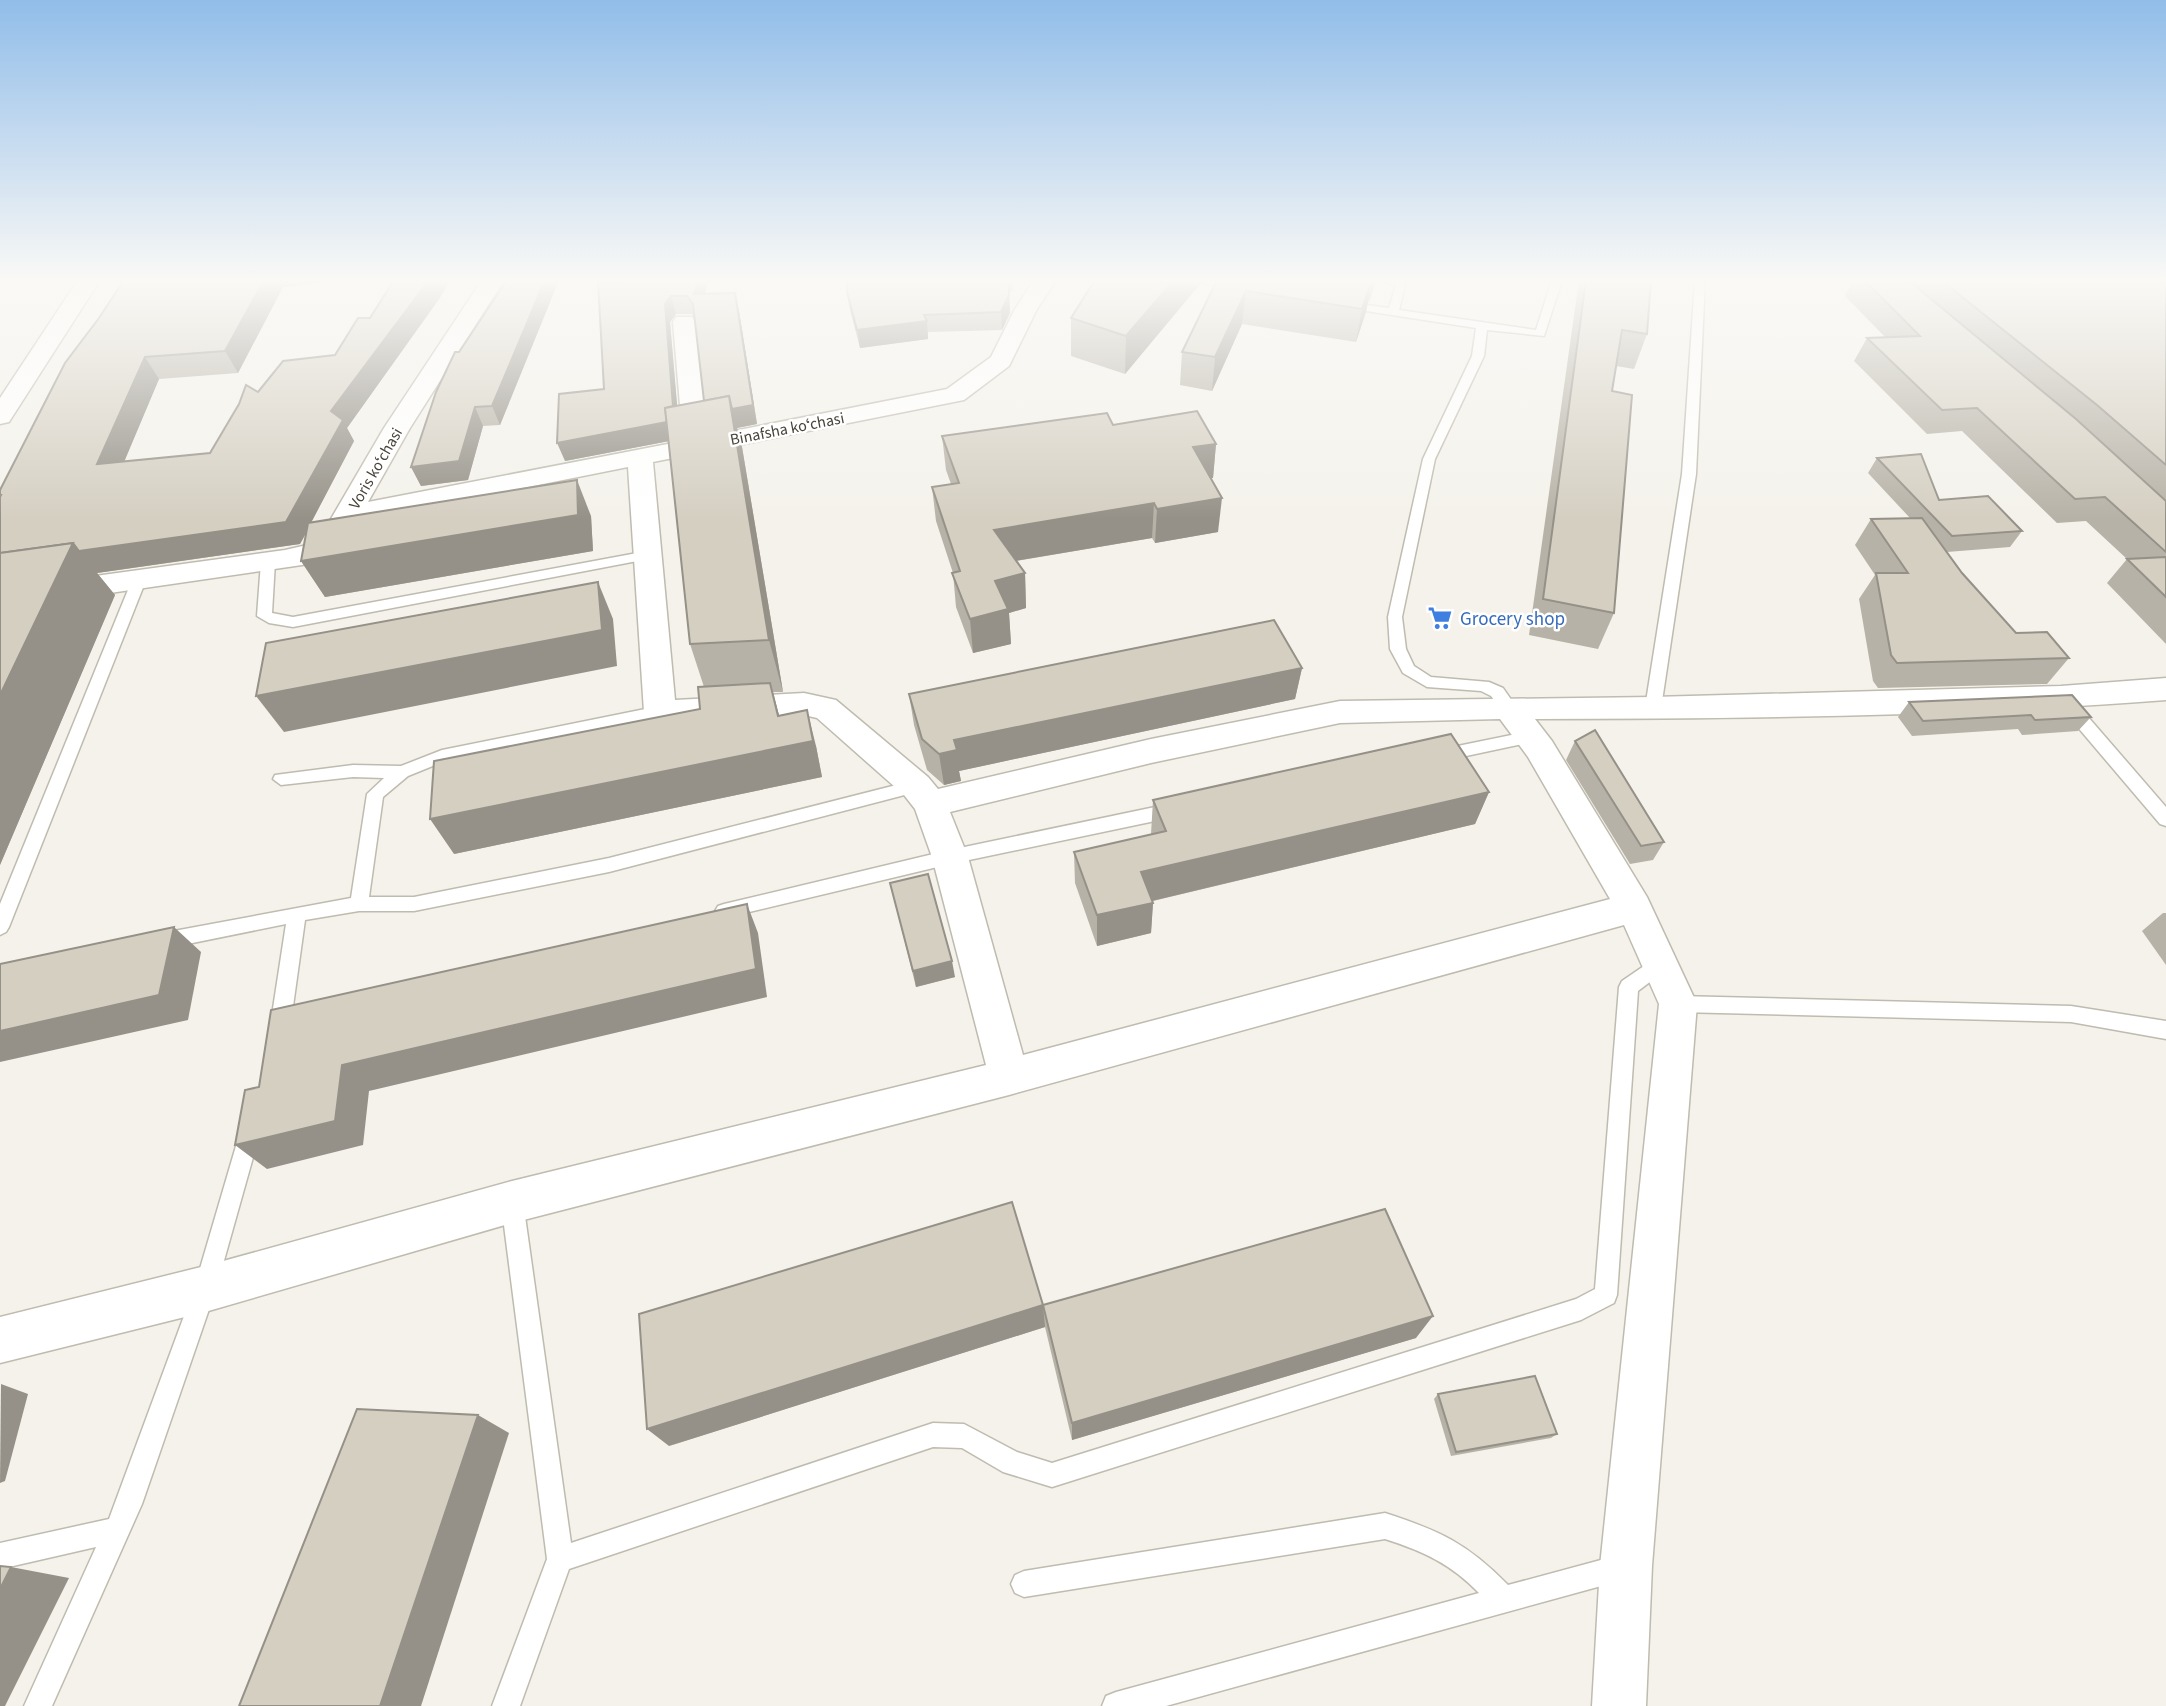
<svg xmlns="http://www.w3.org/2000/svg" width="2166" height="1706" font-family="'Source Sans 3',sans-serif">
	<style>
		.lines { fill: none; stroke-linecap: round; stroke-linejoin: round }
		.service-casing { stroke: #bfbbae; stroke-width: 3 }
		.minor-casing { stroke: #bfbbae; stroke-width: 3 }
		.service { fill: #fff; fill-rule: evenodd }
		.minor { fill: #fff; fill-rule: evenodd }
		.wall { fill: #b7b2a7; fill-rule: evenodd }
		.shaded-wall { fill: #959188 }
		.building { fill: #d5cfc2; stroke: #959188; stroke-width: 2 }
		.labels { text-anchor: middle; stroke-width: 5; stroke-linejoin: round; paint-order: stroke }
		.far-street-label { font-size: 16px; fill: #48443a; stroke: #fff }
		.shop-label { font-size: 19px; fill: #366cbe; stroke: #fff; text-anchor: start }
	</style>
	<rect width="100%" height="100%" fill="#f4f2eb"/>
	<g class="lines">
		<g class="service-casing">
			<g id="service">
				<path d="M1199,280H1221L1242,286L1237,289L1204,283Z"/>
				<path d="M1377,280L1406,281L1399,310L1536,330L1552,280H1562L1544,336L1487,330L1484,356L1435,459L1402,617L1406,649L1414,666L1431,677L1489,682L1503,688L1517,708L1515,712H1503L1491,696L1481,691L1427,687L1403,673L1390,649L1388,617L1423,459L1472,356L1476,328L1340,307L1338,305L1344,302L1389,308L1396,285Z"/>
				<path d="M1695,280H1705L1696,474L1661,708L1653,714L1645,708L1682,474Z"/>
				<path d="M648,551L653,552V558L293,627L269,623L257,616L261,562L268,558L275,562L272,613L293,617Z"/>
				<path d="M139,575L146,580L9,927L6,932L0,935V904L132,580Z"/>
				<path d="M2070,701L2076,703L2166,807V826L2160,824L2064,711L2062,707L2064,703Z"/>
				<path d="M660,706L668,712L666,716L445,761L408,776L383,797L369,897H414L609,858L916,780L924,786L916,792L609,872L414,911H359L305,920L290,1028L287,1034L280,1037L273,1034L270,1028L286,924L163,949L156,946L154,941L156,936L163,933L351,898L367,794L384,778L353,777L281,785L273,779L275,775L353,765L401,766L442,750Z"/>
				<path d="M1531,731L1537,733L1539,737L1537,741L1438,762L1430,756L1438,750Z"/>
				<path d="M1174,803L1180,805L1183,810L1180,815L1174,817L950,864L724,918L718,916L715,911L718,906L724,904L950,850Z"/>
				<path d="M1660,955L1667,957L1669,963L1667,969L1638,991L1617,1295L1614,1303L1581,1320L1052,1487L1003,1472L962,1448L933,1447L569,1569L520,1706H492L547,1559L501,1202L504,1195L512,1192L520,1195L523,1202L571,1543L933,1423L964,1424L1017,1452L1052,1463L1576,1299L1595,1289L1619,987L1622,981Z"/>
				<path d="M1678,996L2071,1006L2166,1021V1039L2071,1022L1678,1012L1671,1010L1668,1004L1671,998Z"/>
				<path d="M251,1119L258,1122L261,1129L216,1289L142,1504L52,1706H24L96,1547L0,1569V1543L109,1519L194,1289L241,1129L244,1122Z"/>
				<path d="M1385,1513C1440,1531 1467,1543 1508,1585L1623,1554L1632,1558L1636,1567L1632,1576L1623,1580L1166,1706H1102L1106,1696L1116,1692L1479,1593C1451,1564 1423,1551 1385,1539L1024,1597L1015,1593L1011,1584L1015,1575L1024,1571Z"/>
			</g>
		</g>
		<g class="minor-casing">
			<g id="minor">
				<path d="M78,280H100L9,422L0,424V398Z"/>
				<path d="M482,280H504L410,428L368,502L683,441L673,322L676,317H692L695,322L708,436L947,389L991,357L1015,309L1034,280H1056L1037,309L1009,366L964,400L653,462L675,700L804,693L836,700L928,777L938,789L1151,739L1340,701L1653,697L2061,686L2166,678V700C1957,716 1745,719 1535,719L1552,741L1647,897L1697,1004L1652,1566L1646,1706H1592L1600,1566L1659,1004L1624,925L1009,1095L512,1223L205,1312L0,1363V1317L205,1266L512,1181L986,1065L932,857L915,809L904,795L817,718L804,715L660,723L649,720L644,712L628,467L358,521C342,550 335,556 302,565L0,609V589L285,550L307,545L321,536L384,428ZM1500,719L1528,757L1610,899L1023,1055L968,857L950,812L1151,763L1340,723Z"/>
			</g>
		</g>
		<use href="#service" class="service"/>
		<use href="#minor" class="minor"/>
	</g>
	<g class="wall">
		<path d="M124,280L325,282L283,287L238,373L159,379L124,461L210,453L258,392L335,355L370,318L439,299L347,428L354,441L311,522L591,516L593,551L325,597L301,561L307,532L300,544L97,573L115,595L0,865V490L99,318Z"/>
		<path d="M507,280H559L500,425L483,426L468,480L421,486L411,467L459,352Z"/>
		<path d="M640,280H709L704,294L735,293L739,311L757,424L737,428L742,447L783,692H773L779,715L816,746L822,777L454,854L700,709L704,687L690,644L669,441L565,461L604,389ZM676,314H692L694,317L704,401L677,406L670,322Z"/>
		<path d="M847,280H1013V291H1009L1010,313L1002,330L928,332V339L860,348L850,310L847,292Z"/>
		<path d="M1095,280H1200V284L1125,374L1071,356V318Z"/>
		<path d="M1217,280H1376L1369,302H1368L1366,312L1356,342L1242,324L1212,391L1180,385L1182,352Z"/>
		<path d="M1579,280H1651L1647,334L1634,369L1616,366L1612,391L1614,613L1598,649L1529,635Z"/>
		<path d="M1853,280H2166V644L2107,583L2127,559L2086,521L2057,523L1962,431L1927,434L1854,361L1867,338L1885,337L1845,296Z"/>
		<path d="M1113,425L1216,444L1213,478H1211L1218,532L1155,543L1152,538L1016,561L1025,573L1026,608L1009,613L1011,644L973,653L956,607L953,573L936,521L932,487L951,484L946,470L942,436Z"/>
		<path d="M1877,458L1939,500L2022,531L2010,547L1947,552L1962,573L2016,633L2069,658L2047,684L1878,688L1873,681L1859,599L1875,575L1855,545L1871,519L1910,518L1868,473Z"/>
		<path d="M1302,668L1295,699L959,771L961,781L944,785L927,770L914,725L909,694Z"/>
		<path d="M1909,702L2091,717L2078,731L2022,735L2018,729L1912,736L1898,717Z"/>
		<path d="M1575,741L1664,842L1653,860L1630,864L1566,760Z"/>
		<path d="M1489,792L1475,824L1153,901V903L1151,933L1097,946L1075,883L1074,852L1151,834L1153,800Z"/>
		<path d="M890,883L955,977L916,987Z"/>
		<path d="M2163,913H2166V965L2142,931Z"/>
		<path d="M1043,1305L1416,1338L1072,1440L1045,1327L669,1446Z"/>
		<path d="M1438,1394L1557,1434L1551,1438L1451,1456L1434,1399Z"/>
	</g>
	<g class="shaded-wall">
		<path d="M264,280H326L325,282L283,287L238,373L225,351Z"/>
		<path d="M429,280H451L439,299L347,428L354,441L300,544L97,573L115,595L0,865V695L73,543L331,411Z"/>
		<path d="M545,280H559L500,425L492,406Z"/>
		<path d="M698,280H709L699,312L694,294Z"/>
		<path d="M1174,280H1200V284L1125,374L1126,336Z"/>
		<path d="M1372,280L1366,312L1356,342L1362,309Z"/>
		<path d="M1373,280H1376L1369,302Z"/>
		<path d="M1009,291L1010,313L1002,330L1001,312Z"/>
		<path d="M1246,291L1242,324L1212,391L1215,357Z"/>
		<path d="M735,293L739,311L757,424L737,428L742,447L783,692L769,640L729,396Z"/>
		<path d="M671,296L676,314L670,322L680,439L565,461L557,443L675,420L665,304Z"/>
		<path d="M927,321L928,339L860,348L857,330Z"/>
		<path d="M145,357L159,379L114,486L97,464Z"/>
		<path d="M475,407L483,426L468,480L421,486L411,467Z"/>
		<path d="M1216,444L1213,478L1190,482L1193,447Z"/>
		<path d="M577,480L591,516L593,551L325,597L301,561Z"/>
		<path d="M1222,498L1218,532L1155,543L1157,509Z"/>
		<path d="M1154,503L1152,538L996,564L994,530Z"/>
		<path d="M1025,573L1026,608L1009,613L1011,644L973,653L970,619L995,581Z"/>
		<path d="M598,582L613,619L617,666L284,732L256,696Z"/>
		<path d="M1302,668L1295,699L959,771L961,781L944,785L939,754L954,740Z"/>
		<path d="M770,683L780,719L807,710L816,746L822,777L454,854L430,819L778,716Z"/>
		<path d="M1489,792L1475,824L1139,904L1141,872Z"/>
		<path d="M1153,903L1151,933L1097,946V915Z"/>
		<path d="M747,904L758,933L767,997L369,1091L363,1145L267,1169L235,1145L342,1065Z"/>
		<path d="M174,927L201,952L188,1020L0,1062V1031Z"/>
		<path d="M952,961L955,977L916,987L913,971Z"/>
		<path d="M1043,1305L1045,1327L669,1446L647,1429Z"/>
		<path d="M1433,1316L1416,1338L1072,1440V1423Z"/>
		<path d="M1,1384L28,1394L5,1481L0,1483Z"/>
		<path d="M478,1415L509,1433L421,1706H380Z"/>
		<path d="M11,1567L69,1578L5,1706H0V1589Z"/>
	</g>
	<g class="building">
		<path d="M124,280H264L225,351L145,357L97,464L210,453L239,404L246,385L258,392L283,361L335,355L358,318H370L394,280H429L331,411L343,420L286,522L79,551L73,543L0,553V497L1,495H0V490L65,363L99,318Z"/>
		<path d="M507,280H545L492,406L475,407L459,461L411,467L436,392L455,352H459Z"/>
		<path d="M640,280H698L694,294L735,293L753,405L732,409L729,396L704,401L693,304L687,296H671L665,304L673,406L665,408L667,422L557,443L559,394L604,389L598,281Z"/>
		<path d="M847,280H1009V295L1001,312L924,315L927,321L857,330L847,292Z"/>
		<path d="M1095,280H1174L1126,336L1071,318Z"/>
		<path d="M1217,280H1372L1362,309L1246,291L1215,357L1182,352Z"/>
		<path d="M1586,280H1651L1647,334L1622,330L1612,391L1632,395L1614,613L1543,599Z"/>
		<path d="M1864,280H1908L2076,419L2166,501V552L2105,497L2075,499L1977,408L1942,410L1867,338L1920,336Z"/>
		<path d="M1941,280H2166V465L2097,405Z"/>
		<path d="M729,396L769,640L690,644L665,408Z"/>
		<path d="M1197,411L1216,444L1193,447L1222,498L1157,509L1154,503L994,530L1025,573L995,581L1008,609L970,619L952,573L960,571L932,487L959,483L942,436L1107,413L1113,425Z"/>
		<path d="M1921,454L1939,500L1988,496L2022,531L1952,536L1877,458Z"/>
		<path d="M577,480L578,515L301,561L308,523Z"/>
		<path d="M1922,518L1962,573L2016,633L2047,632L2069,658L1897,663L1891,655L1876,573H1908L1871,519Z"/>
		<path d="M73,543L0,695V553Z"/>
		<path d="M2166,557V597L2127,559Z"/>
		<path d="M598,582L602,630L256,696L266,643Z"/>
		<path d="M1274,620L1302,668L954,740L957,750L939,754L922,739L909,694Z"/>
		<path d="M770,683L778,716L807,710L813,741L430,819L434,761L700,709L698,687Z"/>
		<path d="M2072,695L2091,717L2035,720L2031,715L1923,721L1909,702Z"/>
		<path d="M1595,730L1664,842L1641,846L1575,741Z"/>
		<path d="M1451,734L1489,792L1141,872L1153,903L1097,915L1074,852L1166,831L1153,800Z"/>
		<path d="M928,874L952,961L913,971L890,883Z"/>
		<path d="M747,904L756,969L342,1065L335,1121L235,1145L245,1090L259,1087L271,1010Z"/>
		<path d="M174,927L159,995L0,1031V964Z"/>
		<path d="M1012,1202L1043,1305L647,1429L639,1314Z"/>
		<path d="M1385,1209L1433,1316L1072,1423L1043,1305Z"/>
		<path d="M1535,1376L1557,1434L1456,1452L1438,1394Z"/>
		<path d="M357,1409L478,1415L380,1706H239Z"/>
		<path d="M0,1566L11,1567L0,1589Z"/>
	</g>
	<linearGradient id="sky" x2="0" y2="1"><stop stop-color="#91bde9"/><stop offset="0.54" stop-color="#faf9f6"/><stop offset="1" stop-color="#faf9f6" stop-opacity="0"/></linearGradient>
	<rect width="2166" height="519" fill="url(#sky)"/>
	<defs>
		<g id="supermarket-bare" transform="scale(1.89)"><path d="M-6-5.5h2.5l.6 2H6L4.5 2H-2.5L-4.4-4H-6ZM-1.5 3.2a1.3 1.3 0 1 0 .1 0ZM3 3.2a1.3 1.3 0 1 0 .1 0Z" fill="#3f7fe0" stroke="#fff" stroke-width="2.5" paint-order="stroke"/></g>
	</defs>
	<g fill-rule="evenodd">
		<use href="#supermarket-bare" x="1440" y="618"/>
	</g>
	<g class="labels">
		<g class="far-street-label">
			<text transform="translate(787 428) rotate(-11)" y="6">Binafsha koʻchasi</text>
			<text transform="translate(375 468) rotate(-60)" y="6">Voris koʻchasi</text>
		</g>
		<g class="shop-label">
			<text x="1460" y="625">Grocery shop</text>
		</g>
	</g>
</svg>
